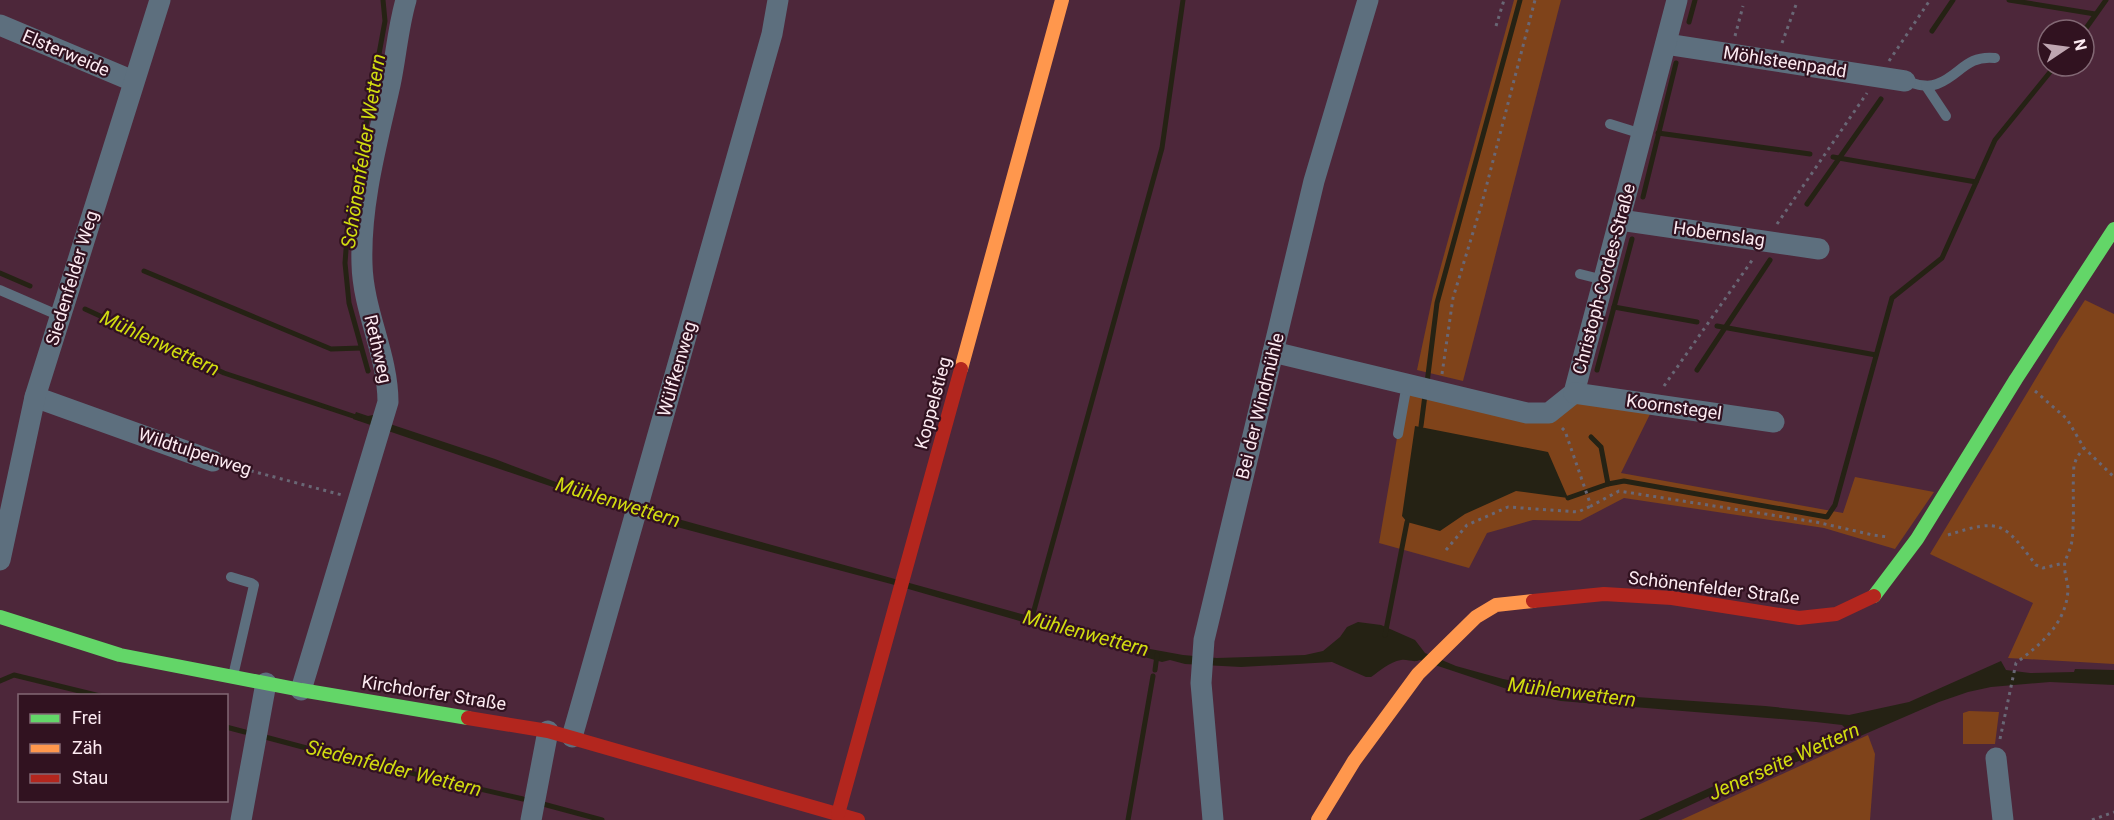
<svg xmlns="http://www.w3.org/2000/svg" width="2114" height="820" font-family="Roboto,sans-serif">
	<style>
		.green { fill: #7f431a }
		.water { fill: #252214 }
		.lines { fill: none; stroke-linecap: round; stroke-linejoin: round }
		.stream { stroke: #252214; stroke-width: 5 }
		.path { stroke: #696775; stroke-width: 3; stroke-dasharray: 3 4.5; stroke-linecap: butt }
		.lane { stroke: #5d6f7e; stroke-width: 10 }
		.street { stroke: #5d6f7e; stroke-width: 21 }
		.fast { stroke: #63d668; stroke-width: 14 }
		.slow { stroke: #ff974d; stroke-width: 14 }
		.jam { stroke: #b3261e; stroke-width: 14 }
		.labels { text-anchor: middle; stroke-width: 4.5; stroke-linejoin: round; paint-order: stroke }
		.street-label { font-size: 18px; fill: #fceaf1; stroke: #311220 }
		.water-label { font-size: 20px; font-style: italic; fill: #d1dc10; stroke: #311220 }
	</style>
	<rect width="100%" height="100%" fill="#4d273a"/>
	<g class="green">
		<path d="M1514,0H1561L1463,381L1417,370L1433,295Z"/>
		<path d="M2085,300L2114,314V664L2008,658L2033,603L1930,554L2059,340Z"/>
		<path d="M1405,391L1528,419L1575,400L1652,410L1621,473L1843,513L1855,477L1934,492L1895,549L1824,528L1624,498L1580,521L1533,520L1487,533L1469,568L1379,543Z"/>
		<path d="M1969,711L1999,712L1995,744H1963V713Z"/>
		<path d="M1868,735L1875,754L1870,820H1681Z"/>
	</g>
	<g class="water">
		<path d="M356,412L368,416L373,415L375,419L495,459L556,482L649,511L1029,616L1150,649L1183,655L1217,658L1305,655L1323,651L1340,637L1347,627L1358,622L1381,625L1415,640L1425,653L1456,666L1503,679L1579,693L1765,706L1849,715L1909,702L2001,661L2006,670L2030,673L2074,672L2075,669L2114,670V685L2050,682L1991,687L1968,692L1939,702L1842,744L1710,796L1658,820H1639L1736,776L1836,735L1846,729L1842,725L1816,722L1561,701L1516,692L1420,660C1413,663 1408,659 1401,660C1389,662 1380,671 1371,677H1366L1332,662L1241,667L1185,664L1170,660L1162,662L891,584L647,519L353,419Z"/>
		<path d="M1415,426L1548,452L1568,498L1516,491L1465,514L1440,531L1407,522L1402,516Z"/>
	</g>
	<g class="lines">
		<g class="stream">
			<path d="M2009,0L2095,14"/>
			<path d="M1689,22L1695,0"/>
			<path d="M1932,31L1953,0"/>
			<path d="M2084,31L2106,0"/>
			<path d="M1658,133L1810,154"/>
			<path d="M1833,157L1976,182"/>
			<path d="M1643,197L1676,63"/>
			<path d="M1807,204L1881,99"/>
			<path d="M1632,239L1614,307L1697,322"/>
			<path d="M144,271L331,349L361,348"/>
			<path d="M0,273L30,286"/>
			<path d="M85,309L224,373L359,418"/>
			<path d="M1717,326L1876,355"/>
			<path d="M1597,370L1614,307"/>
			<path d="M1697,370L1770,260"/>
			<path d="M368,371L349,303L345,263L348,224L385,21L383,0"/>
			<path d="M1427,383L1437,303L1520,0"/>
			<path d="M1421,426L1425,395"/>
			<path d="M1608,484L1624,481L1827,517L1835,505L1892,298L1942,258L1995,140L2055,66"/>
			<path d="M1568,498L1608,484L1601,447L1591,437"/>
			<path d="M1031,621L1162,148L1183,0"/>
			<path d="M1385,635L1407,522"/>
			<path d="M1155,670L1157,655"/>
			<path d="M0,681L14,675L100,696"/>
			<path d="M226,727L245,732"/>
			<path d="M265,737L333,755L523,799"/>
			<path d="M543,804L602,820"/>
			<path d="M1128,820L1153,676"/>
		</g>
		<g class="path">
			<path d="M1496,26L1504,0"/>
			<path d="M1735,36L1743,6"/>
			<path d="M1782,43L1797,2"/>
			<path d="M1889,61L1930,0"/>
			<path d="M1777,224L1867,93"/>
			<path d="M1442,374L1453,298L1482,203L1535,0"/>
			<path d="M1664,386L1753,259"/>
			<path d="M2035,391L2067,419L2084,448L2114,477"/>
			<path d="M1562,428L1565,431L1591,506L1619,491L1816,522L1873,535L1888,537"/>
			<path d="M229,465L342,495"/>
			<path d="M1948,535C2001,518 2003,522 2036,565L2043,568L2064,563"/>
			<path d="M1446,550L1467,525L1508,507L1578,512L1591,506"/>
			<path d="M2000,739L2016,663C2041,644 2066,624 2068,590C2068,581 2063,570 2065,562C2067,555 2071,549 2072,540C2075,515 2072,490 2074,465L2077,457L2084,448"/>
			<path d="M2092,820L2114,812"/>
		</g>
		<g class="lane">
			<path d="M1905,81C1915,84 1927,88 1937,84C1961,75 1965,55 1995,58"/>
			<path d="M1926,86L1946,116"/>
			<path d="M1610,124L1642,134"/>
			<path d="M1580,274L1604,280"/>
			<path d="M0,290L60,316"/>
			<path d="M1398,434L1407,384"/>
			<path d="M231,577L251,583L254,585L233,676"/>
		</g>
		<g class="street">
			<path d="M0,25L133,81"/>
			<path d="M1666,44L1905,81"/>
			<path d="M1620,220L1819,249"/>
			<path d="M1273,352L1527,413H1549L1574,393L1677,0"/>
			<path d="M1574,393L1774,422"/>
			<path d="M35,397L213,461"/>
			<path d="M0,560L35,397L160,0"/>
			<path d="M301,690L388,402C388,355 363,311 362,264C360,204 377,143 390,85C396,57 398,27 406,0"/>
			<path d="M572,737L772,34L778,0"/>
			<path d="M1996,758L2003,820"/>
			<path d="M241,820L266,683"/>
			<path d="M531,820L548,731"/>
			<path d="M1213,820L1201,683L1204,640L1314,181L1368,0"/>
		</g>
		<g class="fast">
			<path d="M1874,596L1917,539L2016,379L2114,229"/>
			<path d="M0,617L120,655L301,690L468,718"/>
		</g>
		<g class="slow">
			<path d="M961,369L1062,0"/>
			<path d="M1318,820L1354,761L1418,674L1476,617L1496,605L1533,601"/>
		</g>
		<g class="jam">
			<path d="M1533,601L1604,594L1672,598L1799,618L1836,614L1874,596"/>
			<path d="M468,718L548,731L858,820"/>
			<path d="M838,814L961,369"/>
		</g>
	</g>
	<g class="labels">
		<g class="street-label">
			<text transform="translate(66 53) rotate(23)" y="6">Elsterweide</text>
			<text transform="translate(1785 62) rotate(9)" y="6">Möhlsteenpadd</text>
			<text transform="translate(1719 234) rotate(8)" y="6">Hobernslag</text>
			<text transform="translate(72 278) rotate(-73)" y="6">Siedenfelder Weg</text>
			<text transform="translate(1604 279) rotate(-75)" y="6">Christoph-Cordes-Straße</text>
			<text transform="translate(378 349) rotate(77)" y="6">Rethweg</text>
			<text transform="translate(677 369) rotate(-74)" y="6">Wülfkenweg</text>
			<text transform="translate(933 403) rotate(-75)" y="6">Koppelstieg</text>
			<text transform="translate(1260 406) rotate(-76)" y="6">Bei der Windmühle</text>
			<text transform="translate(1674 407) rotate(8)" y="6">Koornstegel</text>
			<text transform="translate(195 452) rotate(18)" y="6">Wildtulpenweg</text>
			<text transform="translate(1714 588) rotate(7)" y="6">Schönenfelder Straße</text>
			<text transform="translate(434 693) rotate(9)" y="6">Kirchdorfer Straße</text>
		</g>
		<g class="water-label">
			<text transform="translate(363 151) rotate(-81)" y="7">Schönenfelder Wettern</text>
			<text transform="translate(160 343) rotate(25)" y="7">Mühlenwettern</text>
			<text transform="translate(618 502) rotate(17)" y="7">Mühlenwettern</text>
			<text transform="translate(1086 633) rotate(15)" y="7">Mühlenwettern</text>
			<text transform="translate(1572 692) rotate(7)" y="7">Mühlenwettern</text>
			<text transform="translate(1784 761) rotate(-24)" y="7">Jenerseite Wettern</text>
			<text transform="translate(394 768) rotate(14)" y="7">Siedenfelder Wettern</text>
		</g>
	</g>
	<rect x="18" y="694" width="210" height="108" fill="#311220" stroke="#826874" stroke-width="1.5"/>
	<rect x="30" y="714" width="30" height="9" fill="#63d668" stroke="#826874" stroke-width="1.5"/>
	<text x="72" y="724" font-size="18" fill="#fceaf1">Frei</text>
	<rect x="30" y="744" width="30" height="9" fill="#ff974d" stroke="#826874" stroke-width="1.5"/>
	<text x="72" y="754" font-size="18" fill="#fceaf1">Zäh</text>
	<rect x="30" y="774" width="30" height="9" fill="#b3261e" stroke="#826874" stroke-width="1.5"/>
	<text x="72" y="784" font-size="18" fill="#fceaf1">Stau</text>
	<g transform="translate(2066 48) rotate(77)"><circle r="28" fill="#311220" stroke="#826874" stroke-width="1.5"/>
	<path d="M0-4.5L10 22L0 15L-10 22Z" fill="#bfa6b1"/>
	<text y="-9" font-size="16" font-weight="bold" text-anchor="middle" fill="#fceaf1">N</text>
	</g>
</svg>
